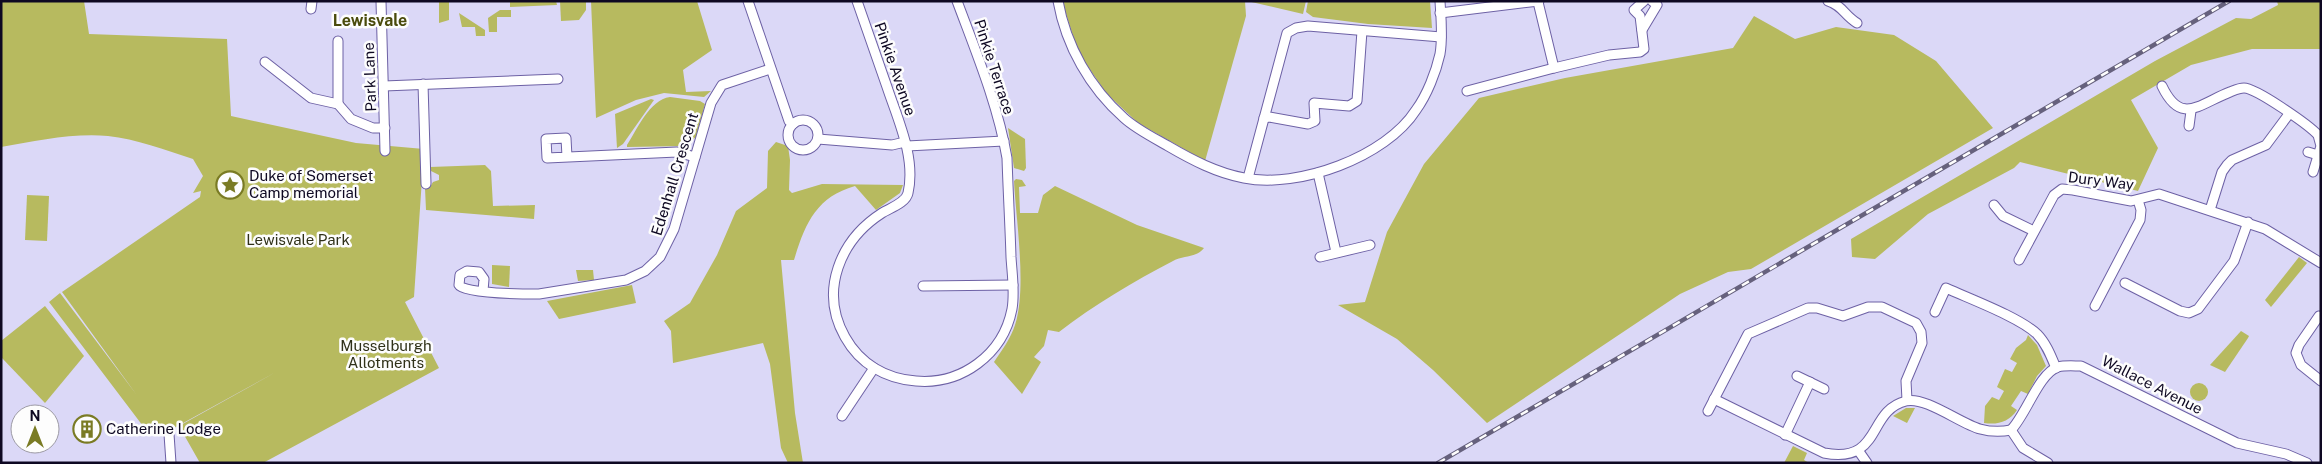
<svg xmlns="http://www.w3.org/2000/svg" width="2322" height="464" font-family="'Public Sans',sans-serif">
	<style>
		.green { fill: #b7ba5f }
		.lines { fill: none; stroke-linecap: round; stroke-linejoin: round }
		.street-casing { stroke: #6d61a5; stroke-width: 11 }
		.street { stroke: #fff; stroke-width: 9 }
		.rail-casing { stroke: #66617d; stroke-width: 4.5 }
		.rail { stroke: #fdfdfd; stroke-width: 2.5; stroke-dasharray: 8; stroke-linecap: butt }
		.labels { text-anchor: middle; stroke-width: 5; stroke-linejoin: round; paint-order: stroke }
		.street-label { font-size: 15px; fill: #0e0822; stroke: #fdfdfd }
		.poi-label { font-size: 15px; fill: #0e0822; stroke: #fdfdfd; text-anchor: start }
		.park-label { font-size: 15px; fill: #303119; stroke: #fdfdfd }
		.neighbourhood-label { font-size: 16px; font-weight: bold; fill: #4a4b0c; stroke: #fdfdfd }
	</style>
	<rect width="100%" height="100%" fill="#dbd8f7"/>
	<g class="green">
		<path d="M1,1H84L89,34L227,39L231,116L356,143L424,149L414,297L405,302L439,368L263,463H200L179,426L276,372L165,433L149,434L49,302L60,293L136,394L62,292L200,197L201,191L193,193L203,176L193,159C165,150 136,139 108,136C72,133 36,141 1,147Z"/>
		<path d="M439,1H449V20L439,23Z"/>
		<path d="M510,1H556L557,5L510,7Z"/>
		<path d="M560,1H586V10L579,20L561,21Z"/>
		<path d="M591,1H697L712,50L683,70L686,92L711,91L704,97L664,93L636,100L596,118Z"/>
		<path d="M1062,1H1245L1246,16L1205,161L1138,123L1106,93L1078,52Z"/>
		<path d="M1247,1H1306L1303,14Z"/>
		<path d="M1308,1H1430L1432,28L1368,24L1313,17L1306,12Z"/>
		<path d="M2277,1H2321V49H2252L2191,65L2131,100L2158,148L2138,191L2020,162L2014,168L1928,214L1875,259L1852,257L1851,239L2155,61L2236,18L2251,19L2278,5Z"/>
		<path d="M500,10H511V17H497V32H489L488,18Z"/>
		<path d="M459,13L485,30V36H476L475,27H462Z"/>
		<path d="M1754,16L1795,39L1836,27L1894,35L1936,61L1993,128L1751,269L1728,272L1680,294L1487,423L1433,370L1397,339L1338,305L1365,302L1387,232L1424,164L1479,98L1565,78L1733,48Z"/>
		<path d="M670,97L700,101L705,104L696,137L685,146L627,147V145C637,130 649,100 670,97Z"/>
		<path d="M651,99L654,100L623,144L617,148L615,114Z"/>
		<path d="M1008,128L1025,139L1026,168L1024,171L1014,168Z"/>
		<path d="M776,142L788,146L790,160L789,190L792,193L822,184L903,185L900,193L876,210L855,186C816,197 805,224 794,260H781L795,413L803,463H788L781,448L770,364L763,343L673,363L671,331L664,321L690,303L717,255L736,211L767,188L768,151Z"/>
		<path d="M485,165L491,171L493,206L535,205L534,219L426,210L425,188L430,187L433,182L439,180V175L431,171L430,167Z"/>
		<path d="M1016,179L1022,180L1026,186L1019,187L1020,213H1038L1043,195L1055,186L1137,225L1204,248C1196,258 1184,255 1173,261C1134,281 1094,305 1059,332L1048,330L1044,346L1034,357L1041,362L1022,394L994,362C1002,350 1011,338 1015,325C1027,289 1016,220 1014,181Z"/>
		<path d="M27,195L49,196L47,241L25,240Z"/>
		<path d="M2299,257L2307,263L2271,307L2265,300Z"/>
		<path d="M492,265L510,266L509,287L492,284Z"/>
		<path d="M576,270H593L594,280L578,281Z"/>
		<path d="M632,285L636,303L559,319L547,301Z"/>
		<path d="M45,306L84,356L45,403L1,357V341Z"/>
		<path d="M2241,331L2249,336L2248,338L2225,372L2210,365Z"/>
		<path d="M2028,335L2037,345L2046,366L2037,376L2028,394L2021,391L2011,406L2017,410C2009,422 1998,425 1984,423L1985,406L1992,397L1999,400L2004,391L1997,387L2005,369L2012,372L2017,363L2010,359L2016,348L2026,340Z"/>
		<circle cx="2199" cy="392" r="9"/>
		<path d="M1906,408H1915L1907,423L1893,416Z"/>
		<path d="M1793,446L1807,453L1804,460L1809,463H1784Z"/>
	</g>
	<g class="lines">
		<g class="street-casing">
			<g id="street">
				<path d="M381,1L385,151"/>
				<path d="M748,1L789,121L793,124"/>
				<path d="M857,1C867,30 877,59 887,87C898,120 916,158 908,193C906,203 890,208 882,213C840,240 819,291 845,337C860,364 886,379 916,381C961,385 1003,355 1012,309C1015,292 1012,274 1011,257C1010,224 1008,191 1007,158C998,105 976,52 957,1"/>
				<path d="M1058,1C1066,46 1090,88 1124,118C1136,129 1154,138 1168,146C1192,160 1217,173 1244,178C1298,189 1386,157 1416,110C1427,95 1436,72 1440,54C1443,37 1441,18 1440,1"/>
				<path d="M1828,1C1843,6 1844,15 1857,23"/>
				<path d="M1538,2L1554,68L1609,55L1640,52L1644,49L1640,16L1634,10L1644,1"/>
				<path d="M311,9L312,1"/>
				<path d="M1440,13L1539,1"/>
				<path d="M1642,30L1657,5L1652,1"/>
				<path d="M338,41V104"/>
				<path d="M265,62L311,98L338,104L351,119L373,128H385"/>
				<path d="M423,84L426,184"/>
				<path d="M384,86L558,79"/>
				<path d="M2162,86C2181,126 2199,104 2230,92C2235,90 2239,88 2244,88C2256,88 2309,125 2318,135L2321,146L2313,172"/>
				<path d="M1467,91L1554,68"/>
				<path d="M1264,118L1269,117L1308,124L1315,121L1314,103L1349,106L1357,101L1362,31"/>
				<circle cx="803" cy="135" r="15"/>
				<path d="M2189,126L2191,111"/>
				<path d="M818,139L892,145L905,142"/>
				<path d="M907,146L1004,141"/>
				<path d="M2308,152L2318,155"/>
				<path d="M567,157L566,138L546,139L547,158L677,152L695,157"/>
				<path d="M1318,173L1336,252"/>
				<path d="M1248,178L1287,33L1296,28L1308,26L1441,37"/>
				<path d="M1994,205L2003,216L2034,231"/>
				<path d="M2210,210L2222,172L2227,165L2232,160L2266,145L2289,114"/>
				<path d="M1320,257L1370,245"/>
				<path d="M2019,260L2054,195L2062,189L2073,190L2131,201L2159,194L2265,229L2321,263"/>
				<path d="M2125,283L2180,311L2189,313L2198,309L2234,261L2248,222"/>
				<path d="M923,286L1013,285"/>
				<path d="M483,291L484,279L479,272L467,271L460,275L459,285C463,294 527,294 539,294L626,280L645,271L660,257L674,229L711,103L722,85L770,69"/>
				<path d="M2095,306L2140,220L2141,210L2138,200"/>
				<path d="M1935,312L1946,288C1970,299 2019,317 2037,334C2046,343 2051,356 2056,368"/>
				<path d="M2319,316L2299,345L2296,353L2301,365L2321,381"/>
				<path d="M1797,376L1824,389"/>
				<path d="M1714,399L1824,453C1883,464 1866,411 1906,401C1925,396 1961,424 1980,429C1991,432 2001,432 2011,430"/>
				<path d="M1708,411L1748,334L1808,308H1817L1843,316L1868,307H1882L1916,323L1921,332L1922,343L1906,381L1907,400"/>
				<path d="M842,416L874,368"/>
				<path d="M2011,430C2026,415 2039,373 2058,367C2065,365 2074,366 2081,366L2237,443L2286,454L2307,463"/>
				<path d="M2011,430L2023,448L2048,463"/>
				<path d="M169,434L171,463"/>
				<path d="M1785,435L1810,382"/>
				<path d="M1860,453L1867,463"/>
			</g>
		</g>
		<use href="#street" class="street"/>
		<g class="rail-casing">
			<path id="rail" d="M1438,463L2229,1"/>
		</g>
		<use href="#rail" class="rail"/>
	</g>
	<defs>
		<g id="sight-ring" transform="scale(1.4375)"><circle r="9.5" fill="#fdfdfd" stroke="#7a7b24" stroke-width="1.5"/><path d="M0-6L1.8-2.2L6-1.7L2.9 1.2L3.7 5.4L0 3.3L-3.7 5.4L-2.9 1.2L-6-1.7L-1.8-2.2Z" fill="#7a7b24"/></g>
		<g id="building-ring" transform="scale(1.4375)"><circle r="9.5" fill="#fdfdfd" stroke="#7a7b24" stroke-width="1.5"/><path d="M-4-6H4V6H1V3H-1V6H-4ZM-2.5-4.3h1.7v1.8h-1.7ZM.8-4.3h1.7v1.8H.8ZM-2.5-1h1.7V.8h-1.7ZM.8-1h1.7V.8H.8Z" fill="#7a7b24"/></g>
	</defs>
	<g fill-rule="evenodd">
		<use href="#sight-ring" x="230" y="185"/>
		<use href="#building-ring" x="87" y="429"/>
	</g>
	<g class="labels">
		<g class="street-label">
			<text transform="translate(994 67) rotate(72)" y="5">Pinkie Terrace</text>
			<text transform="translate(895 69) rotate(71)" y="5">Pinkie Avenue</text>
			<text transform="translate(370 77) rotate(-92)" y="5">Park Lane</text>
			<text transform="translate(675 174) rotate(-73)" y="5">Edenhall Crescent</text>
			<text transform="translate(2101 181) rotate(7)" y="5">Dury Way</text>
			<text transform="translate(2152 385) rotate(27)" y="5">Wallace Avenue</text>
		</g>
		<g class="poi-label">
			<text x="249" y="181">Duke of Somerset<tspan x="249" dy="17">Camp memorial</tspan></text>
			<text x="106" y="434">Catherine Lodge</text>
		</g>
		<g class="park-label">
			<text x="298" y="245">Lewisvale Park</text>
			<text x="386" y="351">Musselburgh<tspan x="386" dy="17">Allotments</tspan></text>
		</g>
		<g class="neighbourhood-label">
			<text x="370" y="26">Lewisvale</text>
		</g>
	</g>
	<rect width="2322" height="464" fill="none" stroke="#0e0822" stroke-width="5"/>
	<g transform="translate(35 429)"><circle r="24" fill="#fdfdfd" stroke="#9d9ba5"/>
	<path d="M0-4L9 19L0 12L-9 19Z" fill="#7a7b24"/>
	<text y="-8" font-size="14" font-weight="bold" text-anchor="middle" fill="#0e0822">N</text>
	</g>
</svg>
